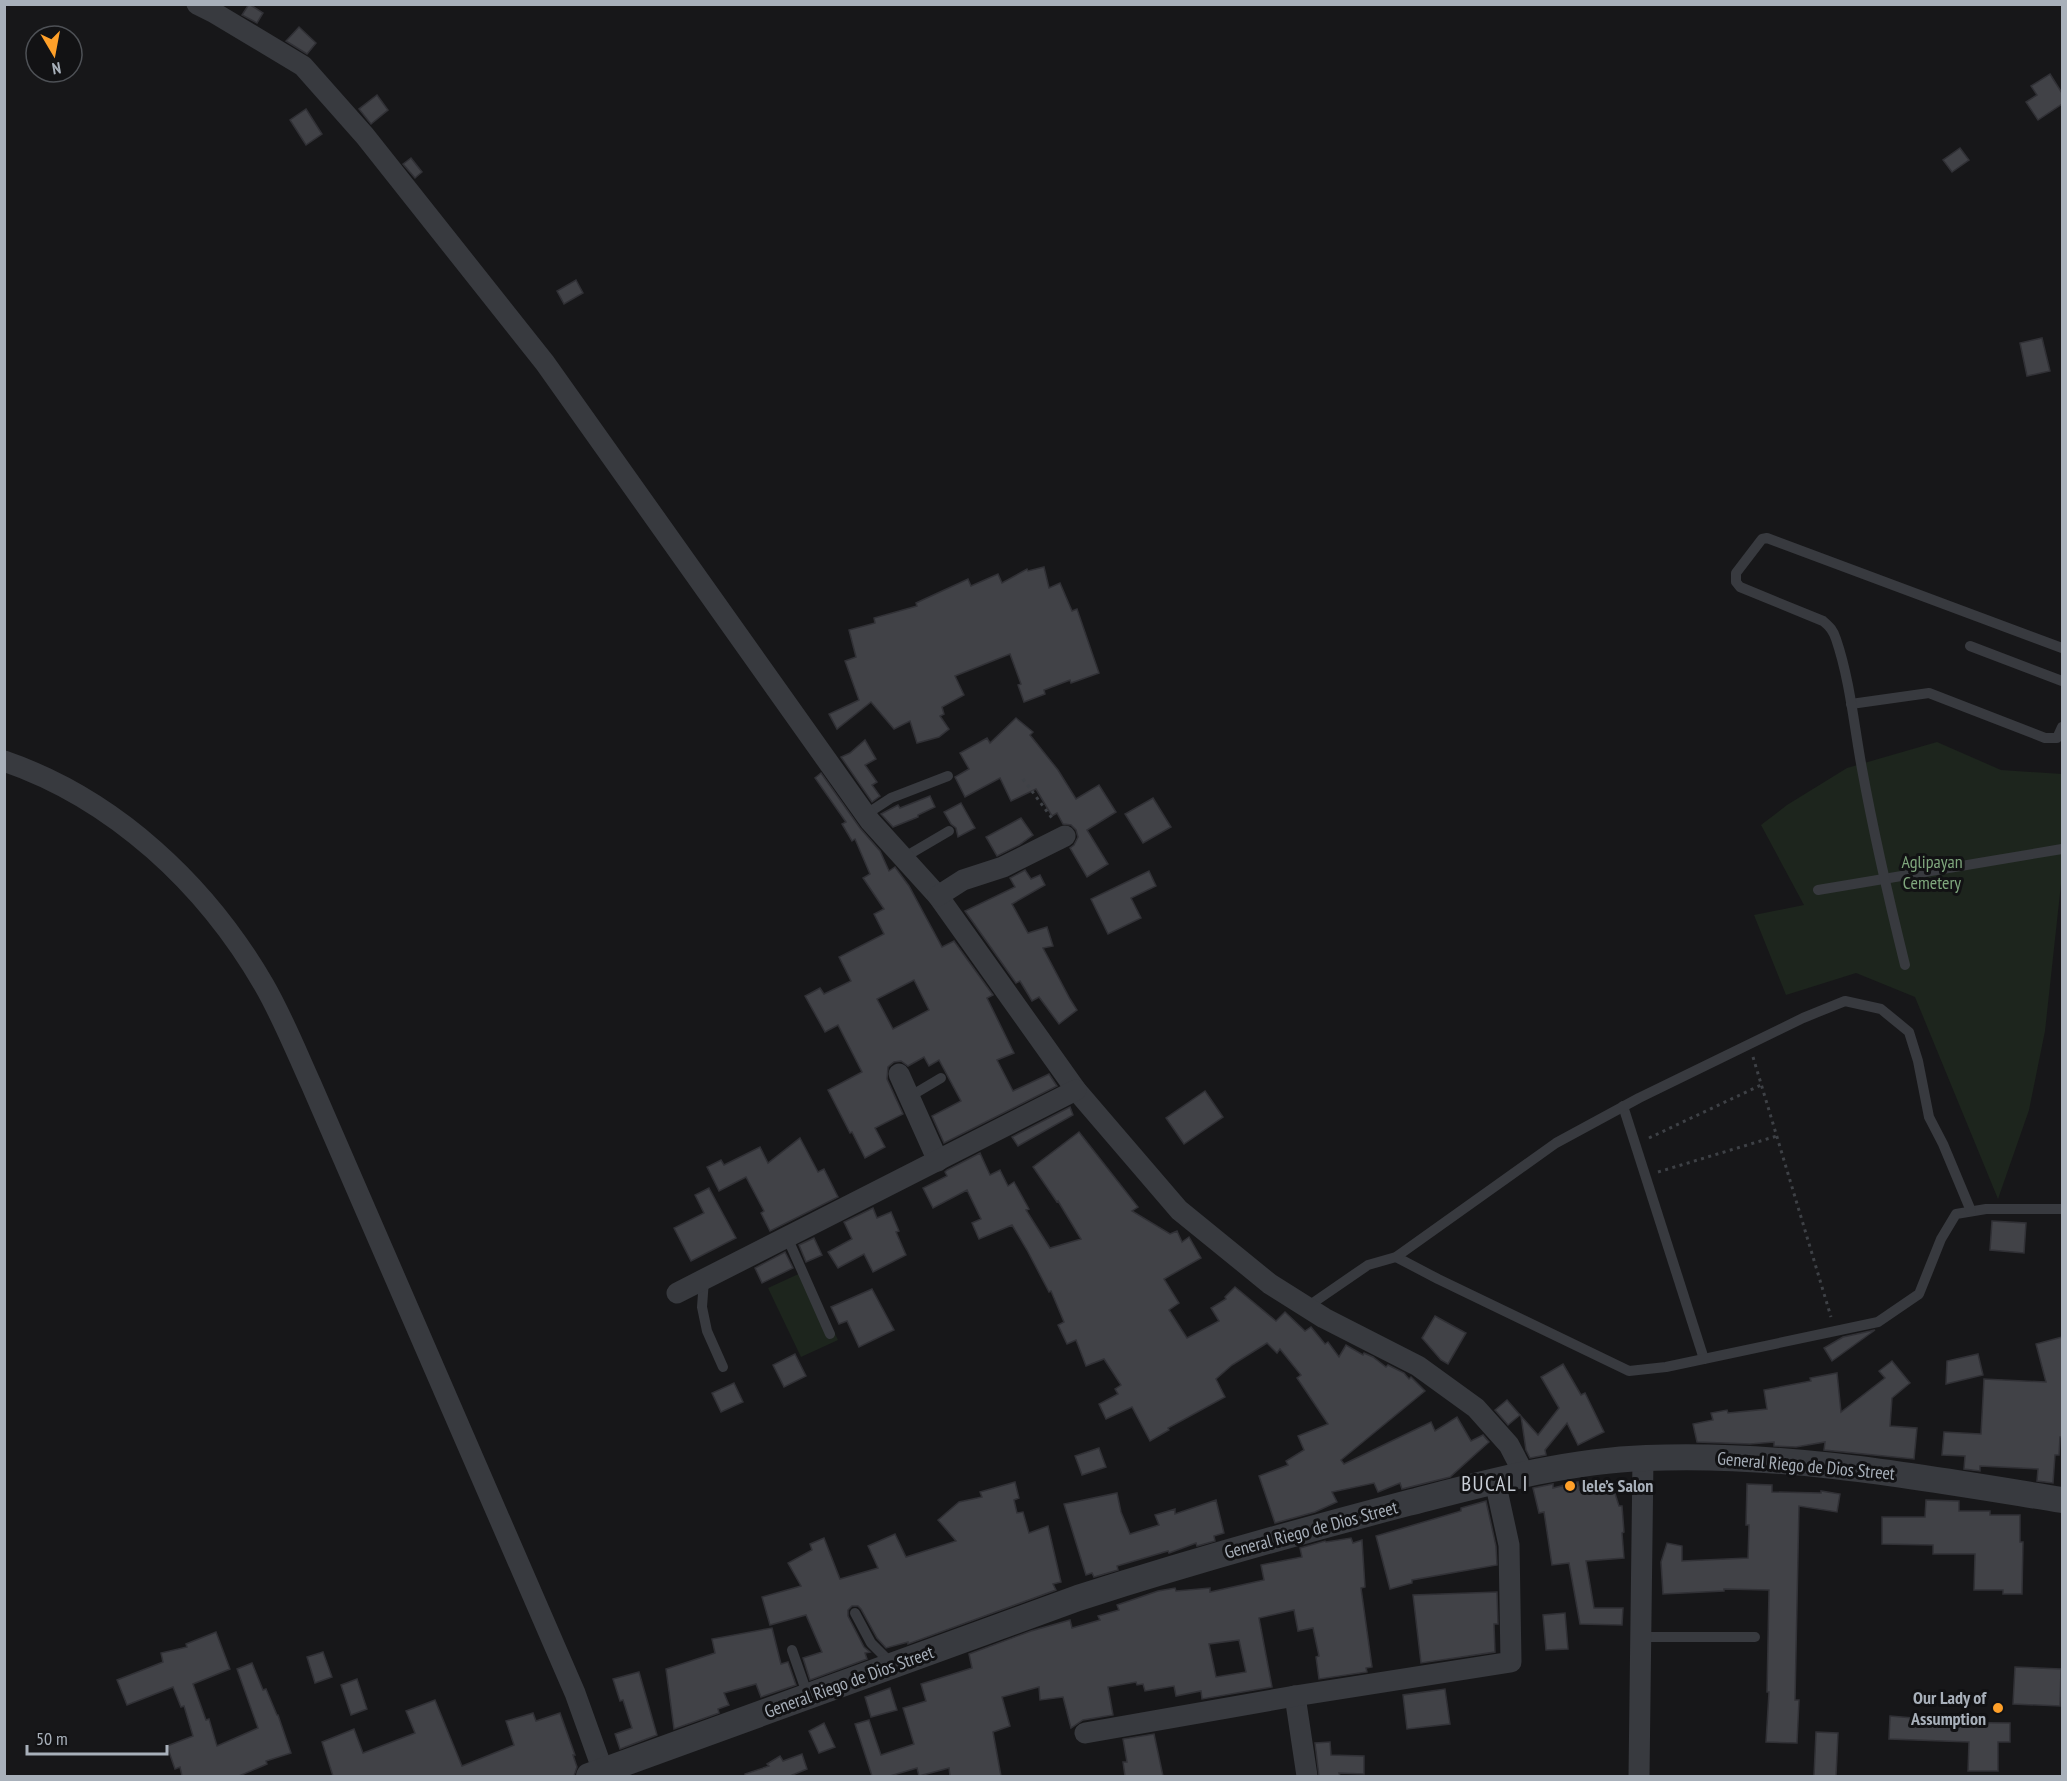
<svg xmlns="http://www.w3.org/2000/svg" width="2067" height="1781" font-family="'PT Sans Narrow',sans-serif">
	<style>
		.green { fill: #1d251d }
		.building { fill: #414247; stroke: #313136; stroke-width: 1.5; fill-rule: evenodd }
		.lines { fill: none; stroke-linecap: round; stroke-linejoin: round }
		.path { stroke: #3e4146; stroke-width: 3; stroke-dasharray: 3 4.5; stroke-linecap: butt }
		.service { stroke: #383a3f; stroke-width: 10 }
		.minor { stroke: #383a3f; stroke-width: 21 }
		.tertiary { stroke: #383a3f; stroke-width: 26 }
		.poi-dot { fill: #ffa029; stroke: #121214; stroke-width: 2 }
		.labels { text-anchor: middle; stroke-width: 6; stroke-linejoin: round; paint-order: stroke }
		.park-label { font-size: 18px; fill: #7fa77d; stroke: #121214 }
		.street-label { font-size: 18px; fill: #a8b0ba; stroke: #121214 }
		.poi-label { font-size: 18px; font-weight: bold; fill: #a8b0ba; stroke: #121214; text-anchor: start }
		.quarter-label { font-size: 21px; letter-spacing: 1.5px; fill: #c9ced6; stroke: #121214 }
	</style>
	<rect width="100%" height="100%" fill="#171719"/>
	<g class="green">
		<path d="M1937,742L2001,770L2062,774V875L2045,1031L2029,1110L1998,1199L1915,997L1856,973L1786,995L1754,915L1804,905L1761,825L1787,805L1847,768Z"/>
		<path d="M805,1271L838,1340L801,1357L768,1288Z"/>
	</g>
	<g class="building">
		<path d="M249,4L263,13L257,23L242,15Z"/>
		<path d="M299,27L316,43L307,54L286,41Z"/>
		<path d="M2050,74L2062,93V104L2038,120L2026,102L2037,95L2031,86Z"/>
		<path d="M377,95L388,110L371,124L359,109Z"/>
		<path d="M306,109L322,134L306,145L290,120Z"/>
		<path d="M1960,148L1969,160L1952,172L1943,160Z"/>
		<path d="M411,158L422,172L415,178L403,164Z"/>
		<path d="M576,280L583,293L564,304L557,291Z"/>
		<path d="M2042,338L2050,371L2027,376L2020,343Z"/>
		<path d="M1044,567L1049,588L1060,583L1072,611L1077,609L1099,673L1071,683L1070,680L1044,690L1045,694L1024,702L1018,685L1021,684L1010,654L955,676L964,695L942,707L944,714L940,716L949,729L939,737L917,743L910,721L894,729L871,702L837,729L829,714L859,700L845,661L856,657L849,630L875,623L874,618L917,606L916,603L968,579L971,586L998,574L1002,583L1027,569L1028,571Z"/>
		<path d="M1016,718L1033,732L1030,735L1058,770L1076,799L1099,785L1116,812L1087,830L1108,864L1087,877L1070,848L1074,845L1078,837L1076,830L1071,825L1063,824L1057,813L1052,816L1036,789L1011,801L1000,778L965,797L955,777L969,769L960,753L987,738L990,743Z"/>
		<path d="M865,740L876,759L865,765L877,782L872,785L880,796L872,802L841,757L850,753Z"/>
		<path d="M821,773L860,828L880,851L889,871L895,867L909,886L942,947L954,941L993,995L987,998L1014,1053L997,1060L1013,1091L1049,1074L1057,1086L944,1143L932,1116L961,1101L939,1060L929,1066L924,1057L908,1066L901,1061L894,1062L888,1067L887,1079L903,1114L875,1128L885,1147L865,1158L852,1132L850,1133L828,1090L862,1072L838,1025L825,1032L805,996L820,988L824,994L851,981L839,957L884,934L874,914L884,909L863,878L870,874L855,839L852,841L842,824L846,822L815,778ZM914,980L929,1010L893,1029L877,999Z"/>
		<path d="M930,796L935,807L918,815V817L893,827L881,814L898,805L900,808Z"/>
		<path d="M1153,798L1171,827L1143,843L1125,814Z"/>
		<path d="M961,803L975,828L958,837L956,828L951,824L944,812Z"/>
		<path d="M1021,818L1033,835L1019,845L997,856L986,837Z"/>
		<path d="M1025,870L1031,879L1040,875L1045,885L1012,904L1028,933L1047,927L1053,946L1043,948L1070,999L1077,1010L1059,1024L1039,997L1032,1001L1020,981L1016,983L965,911L1015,887L1010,878Z"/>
		<path d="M1149,871L1156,886L1131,898L1141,918L1108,934L1091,899Z"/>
		<path d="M1205,1091L1223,1117L1184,1144L1166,1118Z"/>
		<path d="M1070,1107L1073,1115L1018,1146L1012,1137Z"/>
		<path d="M1079,1132L1138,1207L1132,1211L1170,1234L1177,1231L1182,1242L1189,1237L1201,1258L1164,1279L1179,1303L1169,1310L1187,1338L1219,1321L1211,1308L1226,1299L1225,1297L1235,1287L1276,1321L1285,1312L1305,1331L1311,1327L1325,1344L1328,1342L1339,1357L1346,1345L1363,1355L1364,1353L1373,1357L1386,1367L1388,1365L1404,1373L1409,1379L1411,1377L1425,1391L1341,1460L1344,1464L1431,1422L1435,1431L1457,1417L1471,1441L1483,1435L1489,1442L1450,1477L1402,1489L1400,1483L1378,1492L1374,1483L1332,1492L1337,1502L1315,1512L1275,1523L1259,1476L1288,1465L1286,1461L1304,1450L1298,1436L1328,1424L1297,1378L1301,1375L1280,1349L1277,1353L1267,1343L1232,1365L1216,1379L1225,1397L1168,1428L1169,1430L1150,1441L1132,1407L1106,1419L1099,1404L1118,1394L1115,1389L1121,1385L1104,1359L1086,1366L1076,1340L1067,1344L1058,1325L1064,1322L1051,1291L1049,1292L1027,1250L1012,1225L979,1239L972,1223L981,1219L967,1190L933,1208L923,1188L947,1176L945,1172L947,1170L980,1153L990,1175L1000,1170L1008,1186L1014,1182L1029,1209L1026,1210L1050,1248L1081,1239L1058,1201L1057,1202L1033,1167Z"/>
		<path d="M800,1138L818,1172L824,1169L838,1197L770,1231L761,1213L764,1211L746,1177L719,1191L707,1167L721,1160L724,1165L760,1147L768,1163Z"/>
		<path d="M709,1188L736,1238L691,1261L674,1228L704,1213L695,1195Z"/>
		<path d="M873,1208L877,1218L891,1212L899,1231L896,1232L906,1255L873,1272L864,1254L838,1268L828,1252L852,1239L844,1222Z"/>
		<path d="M1992,1221L2026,1223L2024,1253L1990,1250Z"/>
		<path d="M814,1238L822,1255L806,1262L799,1245Z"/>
		<path d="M785,1252L793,1268L762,1283L755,1268Z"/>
		<path d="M872,1289L894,1330L859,1347L847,1321L839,1324L831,1307Z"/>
		<path d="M1435,1316L1466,1333L1448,1364L1441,1360L1422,1338Z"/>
		<path d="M1875,1330L1832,1361L1824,1348L1843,1337Z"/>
		<path d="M2062,1337V1437H2060L2059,1455H2055L2053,1483L2037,1481L2038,1469L1980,1466V1471L1964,1469L1965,1456L1942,1455L1944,1432L1981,1434L1984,1379L2046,1382L2036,1344Z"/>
		<path d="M795,1354L806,1376L784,1387L773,1365Z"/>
		<path d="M1978,1354L1983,1375L1946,1384L1947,1361Z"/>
		<path d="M1892,1361L1910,1383L1892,1398L1890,1426L1917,1428L1914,1459L1824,1450L1825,1442L1796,1447L1774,1446V1442L1750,1444L1697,1442L1693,1424L1713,1420L1711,1413L1727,1410L1728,1413L1767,1409L1764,1390L1811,1381L1810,1378L1837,1373L1841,1412L1885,1378L1879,1371Z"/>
		<path d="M1563,1364L1581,1395L1585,1393L1604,1432L1578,1445L1567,1423L1545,1450L1546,1455L1530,1458L1526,1450L1521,1416L1538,1435L1559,1408L1541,1377Z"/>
		<path d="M734,1383L743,1402L721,1412L712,1393Z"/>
		<path d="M1507,1400L1520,1415L1508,1425L1495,1410Z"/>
		<path d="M1099,1448L1106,1467L1082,1475L1075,1456Z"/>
		<path d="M1611,1481L1619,1506H1622L1624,1532L1622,1533L1624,1558L1586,1561L1594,1608H1623L1622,1625L1580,1624L1569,1563L1552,1565L1544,1512L1539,1513L1533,1488L1553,1484V1488L1578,1482L1580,1490Z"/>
		<path d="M1015,1482L1019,1498L1014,1500L1017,1513L1023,1512L1029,1533L1048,1526L1061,1582L1053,1584L1056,1590L908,1644V1642L886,1648L877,1638L861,1609L858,1606H852L848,1610V1616L864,1647L870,1652L865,1653L867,1659L810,1680L803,1658L822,1652L806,1615L770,1625L762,1597L801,1586L788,1563L812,1550L810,1544L824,1538L840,1579L878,1568L868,1546L895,1534L906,1557L956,1541L938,1520L959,1502L982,1497L980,1492Z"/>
		<path d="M1747,1484L1772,1485V1492L1821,1493V1491L1840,1494L1837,1512L1799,1506L1795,1700H1799L1797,1743L1766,1742L1769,1692H1767L1769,1590L1724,1589V1591L1663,1594L1661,1562L1667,1543L1682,1546V1561L1748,1558L1749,1525H1746Z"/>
		<path d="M1117,1493L1121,1512L1130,1534L1159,1525L1155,1515L1175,1509V1514L1216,1500L1224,1533L1214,1536L1215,1541L1197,1546L1196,1543L1169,1553L1168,1551L1117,1566L1118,1570L1094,1577L1092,1573L1086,1575L1064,1504Z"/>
		<path d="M1926,1500L1959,1501V1511H1990V1515H2020V1542H2023L2022,1594H2003V1590H1974L1975,1554H1933V1545L1882,1544V1517H1925Z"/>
		<path d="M1486,1501L1496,1546L1497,1565L1412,1580V1583L1390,1589L1376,1536L1461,1511V1508Z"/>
		<path d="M1351,1538L1353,1543L1362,1540L1365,1587L1361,1588L1372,1667L1366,1668L1367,1672L1319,1679L1316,1657L1319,1656L1313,1628L1298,1631L1294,1610L1259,1618L1272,1687L1202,1699L1201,1691L1176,1696L1174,1686L1145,1691L1143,1684L1137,1685L1136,1682L1108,1687L1113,1715L1083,1720L1071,1728L1063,1697L1040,1700L1039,1687L1002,1697L1010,1726L993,1732L1001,1776H950L949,1768L919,1776L917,1768L890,1776H872L855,1724L869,1720L881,1755L914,1744L903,1708L926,1701L921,1684L972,1668L969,1654L1031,1631L1070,1620L1072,1628L1100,1620L1098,1616L1119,1610L1117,1605L1158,1591L1175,1588L1176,1591L1210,1588V1592L1264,1580L1261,1565L1302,1557L1300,1548L1325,1541L1326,1542ZM1239,1640L1246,1672L1216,1677L1209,1644Z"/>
		<path d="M1497,1592L1498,1624H1494L1495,1652L1421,1663L1413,1595Z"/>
		<path d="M1565,1613L1568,1649L1546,1650L1543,1615Z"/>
		<path d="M772,1628L781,1664L788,1662L796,1685L761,1697L756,1684L724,1693L729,1705L718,1709L719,1713L674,1729L666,1669L715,1653L712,1639Z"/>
		<path d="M216,1632L230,1669L193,1684L206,1720L209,1719L217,1746L258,1728L237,1669L252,1663L263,1690L266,1689L277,1715H278L291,1753L266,1761L267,1764L239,1776H182L180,1767L175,1769L167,1746L193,1736L184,1706L181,1707L173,1687L127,1705L117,1680L163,1662L161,1653L187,1647L186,1644Z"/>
		<path d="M323,1652L332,1677L315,1683L307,1657Z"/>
		<path d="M2015,1667L2061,1669L2060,1706L2013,1704Z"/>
		<path d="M639,1672L657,1735L620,1749L615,1734L632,1728L623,1700L620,1701L613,1679Z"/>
		<path d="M357,1679L367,1709L351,1715L341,1685Z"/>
		<path d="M890,1688L897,1710L871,1717L865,1697Z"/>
		<path d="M1445,1689L1450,1724L1407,1729L1403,1695Z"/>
		<path d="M435,1700L462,1766L514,1745L506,1721L533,1713L536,1721L560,1713L575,1755H573L577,1767L574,1776H333L322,1742L354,1729L363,1753L415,1733L406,1711Z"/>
		<path d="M1890,1716L1925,1719V1722L2010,1723V1742H1998V1771H1968L1969,1742L1889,1739Z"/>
		<path d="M824,1723L835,1747L819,1753L809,1731Z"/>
		<path d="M1816,1732L1838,1733L1836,1776H1814Z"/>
		<path d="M1154,1734L1163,1776H1125L1123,1762H1127L1123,1739Z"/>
		<path d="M1330,1742L1331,1755L1364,1756V1774L1339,1773L1340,1776H1319L1315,1743Z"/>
		<path d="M802,1754L807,1769L790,1776H745V1774L769,1766L767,1764L780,1756L783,1761Z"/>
	</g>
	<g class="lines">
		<g class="path">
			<path d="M1023,779L1054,821"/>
			<path d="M1753,1057L1831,1317"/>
			<path d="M1649,1138L1761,1085"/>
			<path d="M1658,1172L1777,1136"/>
		</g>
		<g class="service">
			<path d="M1970,646L2062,681"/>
			<path d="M1851,704L1929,693L2045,738H2057L2062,727"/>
			<path d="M865,815L891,798L948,776"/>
			<path d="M903,858L949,831"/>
			<path d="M1818,890L2062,849"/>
			<path d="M1905,965C1889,900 1874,835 1862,769C1854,726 1850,680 1836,639C1833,630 1830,627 1823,621L1740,587L1736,582V573L1762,539L1767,538L2062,648"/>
			<path d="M909,1097L941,1078"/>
			<path d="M1623,1106L1704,1359"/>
			<path d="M787,1237L830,1334"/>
			<path d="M1396,1257L1438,1279L1629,1371L1666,1367L1878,1322L1919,1294L1941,1239L1956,1214L1986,1209H2062"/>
			<path d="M704,1280L702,1307L707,1331L723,1367"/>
			<path d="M1307,1307L1368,1265L1396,1257L1556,1143L1639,1098L1803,1018L1845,1001L1881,1009L1909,1032L1918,1061L1929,1117L1943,1144L1971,1211"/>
			<path d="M855,1613L871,1643L893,1665"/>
			<path d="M1641,1637H1755"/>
			<path d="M792,1650L808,1696"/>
		</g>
		<g class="minor">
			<path d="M197,4L213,12L303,66L365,136L545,363L870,821L938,896L1076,1090L1179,1210L1270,1284L1324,1318L1418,1366L1476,1408L1509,1445L1524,1474"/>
			<path d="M4,761C115,799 206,885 264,985C282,1016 296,1051 311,1084L575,1693L603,1771"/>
			<path d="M938,896L963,880L1003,867L1065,836"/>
			<path d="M899,1074L938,1161"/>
			<path d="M677,1293L1076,1090"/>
			<path d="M1295,1696L1307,1776"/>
			<path d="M1085,1733L1295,1696L1511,1662L1509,1545L1495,1481"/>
			<path d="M1639,1776L1643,1458"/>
		</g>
		<path class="tertiary" d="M589,1776L1078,1598C1187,1563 1297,1532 1408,1503C1486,1483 1565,1461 1646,1458C1786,1452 1925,1478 2062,1500"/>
	</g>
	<g class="poi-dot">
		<circle cx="1570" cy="1486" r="6"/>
		<circle cx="1998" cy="1708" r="6"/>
	</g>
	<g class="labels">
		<g class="park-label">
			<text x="1932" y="868">Aglipayan<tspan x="1932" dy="21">Cemetery</tspan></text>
		</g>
		<g class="street-label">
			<text transform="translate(1806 1466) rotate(5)" y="6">General Riego de Dios Street</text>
			<text transform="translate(1311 1530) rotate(-15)" y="6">General Riego de Dios Street</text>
			<text transform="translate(849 1682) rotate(-20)" y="6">General Riego de Dios Street</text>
		</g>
		<g class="poi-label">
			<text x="1582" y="1492">lele’s Salon</text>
			<text x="1986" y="1704" text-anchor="end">Our Lady of<tspan x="1986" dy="21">Assumption</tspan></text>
		</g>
		<g class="quarter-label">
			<text x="1495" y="1491">BUCAL I</text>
		</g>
	</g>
	<rect width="2067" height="1781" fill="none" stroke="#a8b0ba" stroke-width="12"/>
	<g transform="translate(54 54) rotate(170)"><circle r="28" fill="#121214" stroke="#4e5156" stroke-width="1.5"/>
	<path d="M0-4.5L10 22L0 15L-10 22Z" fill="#ffa029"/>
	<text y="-9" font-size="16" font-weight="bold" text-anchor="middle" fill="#a8b0ba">N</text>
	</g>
	<path d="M27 1745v9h140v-9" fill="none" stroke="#a8b0ba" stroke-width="3"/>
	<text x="36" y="1745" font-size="18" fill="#a8b0ba" stroke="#121214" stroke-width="4.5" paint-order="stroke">50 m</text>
</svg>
